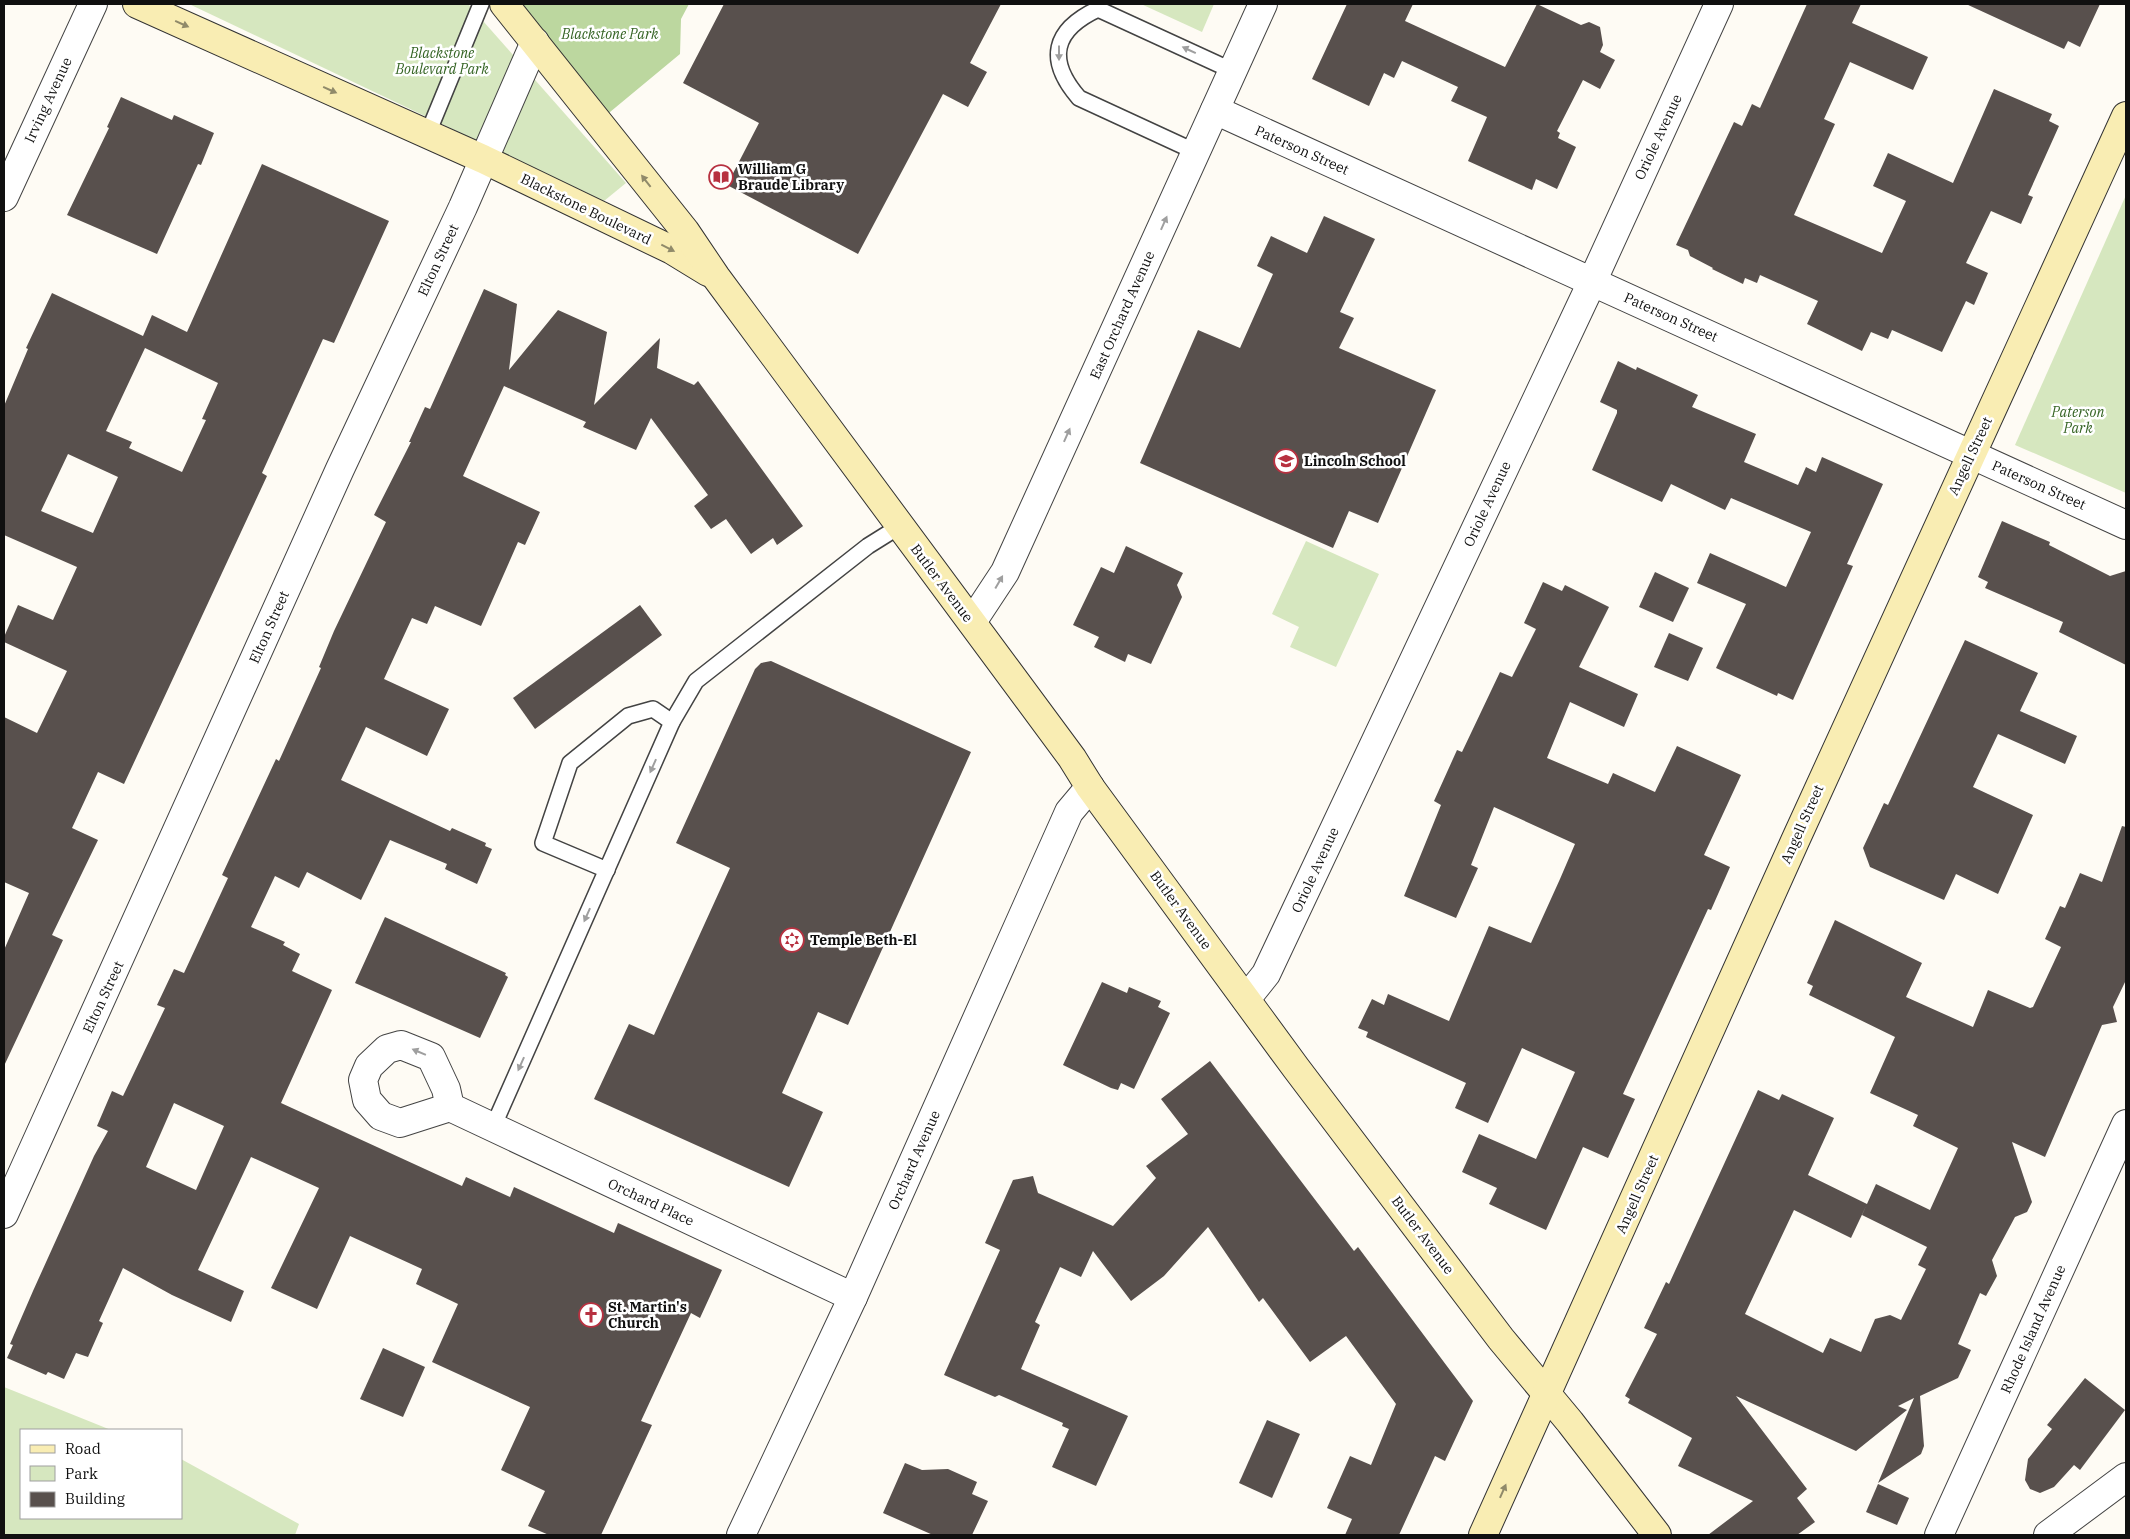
<svg xmlns="http://www.w3.org/2000/svg" width="2130" height="1539" font-family="'IBM Plex Serif',serif">
	<style>
		.green { fill: #d6e7bf }
		.forest { fill: #bcd79f }
		.building { fill: #58504d; fill-rule: evenodd }
		.lines { fill: none; stroke-linecap: round; stroke-linejoin: round }
		.lane-casing { stroke: #434343; stroke-width: 18 }
		.street-casing { stroke: #434343; stroke-width: 30 }
		.secondary-casing { stroke: #323232; stroke-width: 30 }
		.lane { stroke: #fff; stroke-width: 15 }
		.street { stroke: #fff; stroke-width: 28 }
		.secondary { stroke: #f9edb3; stroke-width: 28 }
		.oneway { fill: #908a6a }
		.oneway2 { fill: #9f9f9f }
		.labels { text-anchor: middle; stroke-width: 5; stroke-linejoin: round; paint-order: stroke }
		.park-label { font-size: 14px; font-style: italic; fill: #356424; stroke: #fff }
		.street-label { font-size: 14px; fill: #101010; stroke: #fff }
		.poi-label { font-size: 14px; font-weight: bold; fill: #101010; stroke: #fff; text-anchor: start }
	</style>
	<rect width="100%" height="100%" fill="#fefbf4"/>
	<g class="green">
		<path d="M189,4H468L626,183L604,201Z"/>
		<path d="M1141,4H1214L1202,32Z"/>
		<path d="M2126,195V493L2015,445Z"/>
		<path d="M1306,541L1379,574L1336,667L1290,647L1299,627L1272,614Z"/>
		<path d="M4,1387L111,1430H21V1518H181V1459L299,1524L295,1535H4Z"/>
	</g>
	<path class="forest" d="M506,4H689L681,19L680,54L604,117Z"/>
	<g class="building">
		<path d="M724,4H1001L970,63L987,72L968,107L943,94L858,254L727,185L759,123L683,83Z"/>
		<path d="M1347,4H1413L1405,21L1505,67L1537,4L1581,25L1589,22L1600,27L1603,45L1600,52L1615,60L1600,89L1583,80L1557,131L1560,133L1558,138L1576,147L1557,189L1536,179L1532,190L1468,161L1487,117L1451,101L1458,87L1402,61L1394,78L1384,73L1369,106L1312,79Z"/>
		<path d="M1807,4H1861L1852,23L1928,57L1913,90L1850,62L1824,119L1835,124L1794,215L1882,253L1906,201L1873,186L1888,153L1953,183L1994,89L2052,114L2049,121L2059,126L2028,195L2033,197L2021,224L1991,211L1966,263L1988,273L1974,305L1966,301L1942,352L1892,330L1888,339L1871,332L1862,351L1807,324L1818,301L1760,275L1757,283L1745,278L1743,284L1712,269L1713,268L1690,256L1688,250L1676,245L1734,122L1742,126L1752,104L1760,108Z"/>
		<path d="M1966,4H2100L2080,47L2068,41L2064,49Z"/>
		<path d="M121,97L172,120L174,115L214,133L201,165L198,164L157,254L67,215L109,128L107,127Z"/>
		<path d="M262,164L389,221L334,343L323,339L262,473L267,476L124,784L98,772L72,828L98,840L52,935L63,940L4,1066V950L29,893L4,882V717L37,733L67,671L4,642V637L18,605L53,620L77,567L4,535V406L28,349L26,348L52,293L143,336L152,315L187,332ZM145,348L218,383L202,419L206,420L182,472L129,448L132,442L106,431ZM68,454L118,477L93,533L41,511Z"/>
		<path d="M1324,216L1375,239L1340,312L1354,318L1339,348L1436,390L1378,523L1349,511L1333,548L1140,463L1198,330L1240,348L1273,274L1257,266L1271,236L1307,253Z"/>
		<path d="M484,289L517,304L509,370L558,310L607,332L594,405L660,338L657,368L694,385L698,381L803,526L777,545L773,538L751,554L726,519L711,529L694,506L708,495L651,418L636,450L583,427L586,422L504,386L463,476L540,512L525,545L518,542L481,626L435,606L427,624L412,618L384,679L449,709L427,756L366,727L341,780L450,831L452,828L486,843L485,846L492,849L477,884L445,869L447,864L390,840L361,900L307,872L299,888L275,876L251,927L285,942L283,945L300,954L292,971L332,990L281,1103L462,1186L466,1177L510,1197L514,1187L614,1233L618,1223L722,1270L700,1318L691,1313L641,1421L652,1425L601,1535H549L528,1526L545,1491L501,1470L530,1407L432,1362L458,1304L416,1284L422,1269L350,1236L317,1309L271,1288L319,1188L251,1157L198,1270L244,1291L231,1322L172,1295L123,1268L99,1321L103,1323L88,1357L76,1353L64,1379L48,1372L46,1375L7,1358L13,1345L10,1344L33,1291L94,1156L108,1131L97,1126L112,1091L123,1096L165,1008L157,1005L174,969L184,973L228,878L222,875L276,759L279,761L321,668L319,667L334,631L386,522L374,515L411,442H409L425,407L430,409ZM174,1103L224,1126L196,1190L146,1167Z"/>
		<path d="M1618,361L1636,370L1637,367L1698,395L1692,407L1756,434L1744,462L1798,485L1806,467L1816,472L1822,457L1883,484L1847,564L1853,566L1793,700L1778,693L1777,696L1716,668L1746,604L1697,583L1710,553L1786,587L1811,532L1731,498L1725,510L1671,484L1662,502L1592,470L1617,413V410L1600,402Z"/>
		<path d="M2002,521L2050,542L2049,545L2110,576L2126,571V665L2059,632L2063,622L1985,588L1988,582L1978,577Z"/>
		<path d="M1126,546L1183,573L1177,585L1182,597L1151,664L1128,654L1125,662L1094,647L1099,637L1073,625L1101,567L1114,573Z"/>
		<path d="M1655,572L1689,588L1673,622L1639,607Z"/>
		<path d="M1543,582L1562,591L1565,585L1609,607L1579,667L1638,694L1624,727L1570,702L1547,758L1608,784L1613,773L1655,792L1677,746L1741,775L1704,855L1730,867L1711,910L1708,909L1623,1094L1635,1099L1608,1158L1583,1147L1546,1230L1489,1204L1497,1188L1462,1172L1479,1134L1536,1159L1575,1072L1522,1048L1488,1123L1455,1108L1466,1083L1366,1037L1368,1032L1358,1028L1372,999L1384,1005L1388,994L1449,1021L1489,926L1531,943L1560,879L1575,844L1494,807L1471,865L1478,868L1456,918L1404,896L1441,805L1434,801L1457,750L1462,752L1500,672L1512,677L1536,629L1524,623Z"/>
		<path d="M640,605L662,635L535,729L513,698Z"/>
		<path d="M1669,633L1703,648L1688,681L1654,667Z"/>
		<path d="M1965,640L2038,673L2020,711L2077,736L2065,764L1998,734L1973,787L2033,815L1998,894L1956,874L1944,900L1870,867L1863,848L1884,803L1888,805Z"/>
		<path d="M771,661L971,752L848,1025L818,1012L782,1093L823,1112L789,1187L594,1099L629,1024L654,1035L730,868L676,843L755,669L761,663Z"/>
		<path d="M2122,826L2126,827V980L2113,1007L2117,1022L2102,1025L2045,1157L2012,1142L2032,1202L2027,1212L2015,1217L1992,1260L1997,1276L1986,1296L1980,1293L1958,1344L1971,1350L1958,1378L1920,1396L1924,1446L1921,1454L1878,1483L1914,1398L1898,1406L1907,1410L1856,1451L1736,1396L1807,1489L1797,1498L1815,1522L1797,1535H1708L1753,1501L1678,1466L1692,1438L1628,1403L1630,1399L1625,1396L1657,1334L1644,1328L1666,1282L1669,1284L1758,1090L1779,1100L1782,1094L1834,1118L1808,1175L1867,1204L1851,1238L1794,1210L1745,1314L1823,1353L1830,1338L1861,1352L1875,1319L1890,1315L1901,1320L1926,1269L1918,1265L1927,1247L1862,1215L1876,1184L1930,1210L1958,1148L1913,1126L1918,1115L1870,1093L1895,1037L1809,995L1813,986L1807,983L1835,920L1922,963L1906,997L1973,1027L1988,990L2030,1008L2033,1007L2061,947L2045,939L2060,906L2065,908L2080,873L2102,882Z"/>
		<path d="M385,917L506,973L505,975L508,977L480,1038L355,983Z"/>
		<path d="M1102,982L1127,993L1129,987L1161,1001L1158,1007L1170,1013L1134,1089L1121,1083L1118,1090L1111,1088L1063,1065Z"/>
		<path d="M1210,1061L1354,1251L1358,1247L1473,1401L1445,1461L1435,1456L1399,1535H1345L1352,1519L1327,1508L1350,1456L1371,1465L1396,1404L1346,1336L1310,1362L1263,1298L1259,1302L1208,1227L1164,1276L1131,1301L1093,1251L1081,1277L1060,1267L1035,1322L1040,1325L1021,1369L1128,1416L1096,1486L1052,1467L1069,1429L1062,1426L1063,1423L999,1395L995,1397L944,1375L1000,1250L985,1243L1013,1180L1033,1176L1038,1193L1113,1226L1156,1178L1146,1166L1188,1134L1161,1099Z"/>
		<path d="M383,1348L425,1367L403,1417L360,1399Z"/>
		<path d="M2085,1378L2125,1410L2080,1470L2074,1465L2054,1487L2040,1493L2030,1489L2025,1480L2028,1459L2052,1429L2047,1425Z"/>
		<path d="M1267,1420L1300,1434L1272,1498L1239,1483Z"/>
		<path d="M905,1463L922,1470L948,1469L977,1482L972,1494L988,1501L972,1535H933L883,1513Z"/>
		<path d="M1878,1484L1909,1498L1897,1525L1866,1512Z"/>
	</g>
	<g class="lines">
		<g class="lane-casing">
			<g id="lane">
				<path d="M428,133L481,4"/>
				<path d="M1196,152L1079,98C1046,60 1053,30 1098,9L1233,71"/>
				<path d="M607,870L543,843L570,763L628,716L653,709L672,722"/>
				<path d="M493,1127L672,722L696,681L868,546L900,526"/>
			</g>
		</g>
		<g class="street-casing">
			<g id="street">
				<path d="M1215,110L2126,525"/>
				<path d="M4,197L93,4"/>
				<path d="M972,622L1005,572L1263,4"/>
				<path d="M1246,999L1266,974L1592,282L1719,4"/>
				<path d="M450,1107L446,1089L431,1057L401,1045L387,1049L369,1066L363,1080L367,1100L381,1116L400,1123L450,1107L853,1297"/>
				<path d="M4,1214L340,469L463,207L535,42"/>
				<path d="M741,1535L853,1297L1069,812L1090,787"/>
				<path d="M1939,1535L2126,1124"/>
				<path d="M2048,1535L2126,1477"/>
			</g>
		</g>
		<g class="secondary-casing">
			<g id="secondary">
				<path d="M137,4L483,159L672,250L708,272"/>
				<path d="M504,4L685,231L716,277L1072,758L1090,787L1296,1068L1501,1339L1570,1422L1657,1535"/>
				<path d="M1483,1535L1795,841L2126,116"/>
			</g>
		</g>
		<use href="#lane" class="lane"/>
		<use href="#street" class="street"/>
		<use href="#secondary" class="secondary"/>
	</g>
	<defs><path id="oneway-solid" d="M-6-.8H1V-3.2L6.5 0L1 3.2V.8H-6Z" transform="scale(1.25)"/></defs>
	<g class="oneway">
		<use href="#oneway-solid" transform="translate(182 24) rotate(24)"/>
		<use href="#oneway-solid" transform="translate(330 90) rotate(24)"/>
		<use href="#oneway-solid" transform="translate(646 181) rotate(-128)"/>
		<use href="#oneway-solid" transform="translate(668 248) rotate(27)"/>
		<use href="#oneway-solid" transform="translate(1503 1491) rotate(-66)"/>
	</g>
	<g class="oneway2">
		<use href="#oneway-solid" transform="translate(1189 50) rotate(-155)"/>
		<use href="#oneway-solid" transform="translate(1059 53) rotate(90)"/>
		<use href="#oneway-solid" transform="translate(1164 223) rotate(-66)"/>
		<use href="#oneway-solid" transform="translate(1067 435) rotate(-66)"/>
		<use href="#oneway-solid" transform="translate(999 582) rotate(-60)"/>
		<use href="#oneway-solid" transform="translate(653 766) rotate(114)"/>
		<use href="#oneway-solid" transform="translate(587 915) rotate(114)"/>
		<use href="#oneway-solid" transform="translate(419 1052) rotate(-157)"/>
		<use href="#oneway-solid" transform="translate(521 1064) rotate(114)"/>
	</g>
	<defs>
		<g id="library-ring" transform="scale(1.25)"><circle r="9.5" fill="#fff" stroke="#b73140" stroke-width="1.5"/><path d="M-6-4Q-3-5.5-.7-3.5V5Q-3 3-6 4ZM6-4Q3-5.5 .7-3.5V5Q3 3 6 4Z" fill="#b73140"/></g>
		<g id="school-ring" transform="scale(1.25)"><circle r="9.5" fill="#fff" stroke="#b73140" stroke-width="1.5"/><path d="M0-5L7-2L0 1L-7-2ZM-4 1L0 2.5L4 1V4Q0 6-4 4Z" fill="#b73140"/></g>
		<g id="synagogue-ring" transform="scale(1.25)"><circle r="9.5" fill="#fff" stroke="#b73140" stroke-width="1.5"/><path d="M0-6.5L5.6 3.2H-5.6ZM0 6.5L5.6-3.2H-5.6Z" fill="#b73140"/></g>
		<g id="church-ring" transform="scale(1.25)"><circle r="9.5" fill="#fff" stroke="#b73140" stroke-width="1.5"/><path d="M-1.2-6h2.4v3.5h3.3v2.4h-3.3V6h-2.4V-.1h-3.3v-2.4h3.3Z" fill="#b73140"/></g>
	</defs>
	<g fill-rule="evenodd">
		<use href="#library-ring" x="721" y="177"/>
		<use href="#school-ring" x="1286" y="461"/>
		<use href="#synagogue-ring" x="792" y="940"/>
		<use href="#church-ring" x="591" y="1315"/>
	</g>
	<g class="labels">
		<g class="park-label">
			<text x="610" y="39">Blackstone Park</text>
			<text x="442" y="58">Blackstone<tspan x="442" dy="16">Boulevard Park</tspan></text>
			<text x="2078" y="417">Paterson<tspan x="2078" dy="16">Park</tspan></text>
		</g>
		<g class="street-label">
			<text transform="translate(48 100) rotate(-65)" y="5">Irving Avenue</text>
			<text transform="translate(1658 137) rotate(-65)" y="5">Oriole Avenue</text>
			<text transform="translate(1302 150) rotate(24)" y="5">Paterson Street</text>
			<text transform="translate(586 209) rotate(26)" y="5">Blackstone Boulevard</text>
			<text transform="translate(438 260) rotate(-65)" y="5">Elton Street</text>
			<text transform="translate(1122 315) rotate(-66)" y="5">East Orchard Avenue</text>
			<text transform="translate(1671 317) rotate(24)" y="5">Paterson Street</text>
			<text transform="translate(1970 456) rotate(-65)" y="5">Angell Street</text>
			<text transform="translate(2039 485) rotate(24)" y="5">Paterson Street</text>
			<text transform="translate(1487 504) rotate(-65)" y="5">Oriole Avenue</text>
			<text transform="translate(942 583) rotate(53)" y="5">Butler Avenue</text>
			<text transform="translate(269 627) rotate(-66)" y="5">Elton Street</text>
			<text transform="translate(1802 824) rotate(-66)" y="5">Angell Street</text>
			<text transform="translate(1315 870) rotate(-65)" y="5">Oriole Avenue</text>
			<text transform="translate(1181 910) rotate(54)" y="5">Butler Avenue</text>
			<text transform="translate(103 997) rotate(-65)" y="5">Elton Street</text>
			<text transform="translate(914 1160) rotate(-66)" y="5">Orchard Avenue</text>
			<text transform="translate(1637 1194) rotate(-66)" y="5">Angell Street</text>
			<text transform="translate(651 1202) rotate(25)" y="5">Orchard Place</text>
			<text transform="translate(1423 1235) rotate(53)" y="5">Butler Avenue</text>
			<text transform="translate(2033 1329) rotate(-66)" y="5">Rhode Island Avenue</text>
		</g>
		<g class="poi-label">
			<text x="738" y="174">William G<tspan x="738" dy="16">Braude Library</tspan></text>
			<text x="1304" y="466">Lincoln School</text>
			<text x="810" y="945">Temple Beth-El</text>
			<text x="608" y="1312">St. Martin's<tspan x="608" dy="16">Church</tspan></text>
		</g>
	</g>
	<rect width="2130" height="1539" fill="none" stroke="#101010" stroke-width="10"/>
	<rect x="20" y="1429" width="162" height="90" fill="#ffffff" stroke="#9f9f9f"/>
	<rect x="30" y="1445" width="25" height="8" fill="#f9edb3" stroke="#9f9f9f"/>
	<text x="65" y="1454" font-size="15" fill="#101010">Road</text>
	<rect x="30" y="1466" width="25" height="15" fill="#d6e7bf" stroke="#9f9f9f"/>
	<text x="65" y="1479" font-size="15" fill="#101010">Park</text>
	<rect x="30" y="1492" width="25" height="15" fill="#58504d" stroke="#9f9f9f"/>
	<text x="65" y="1504" font-size="15" fill="#101010">Building</text>
</svg>
